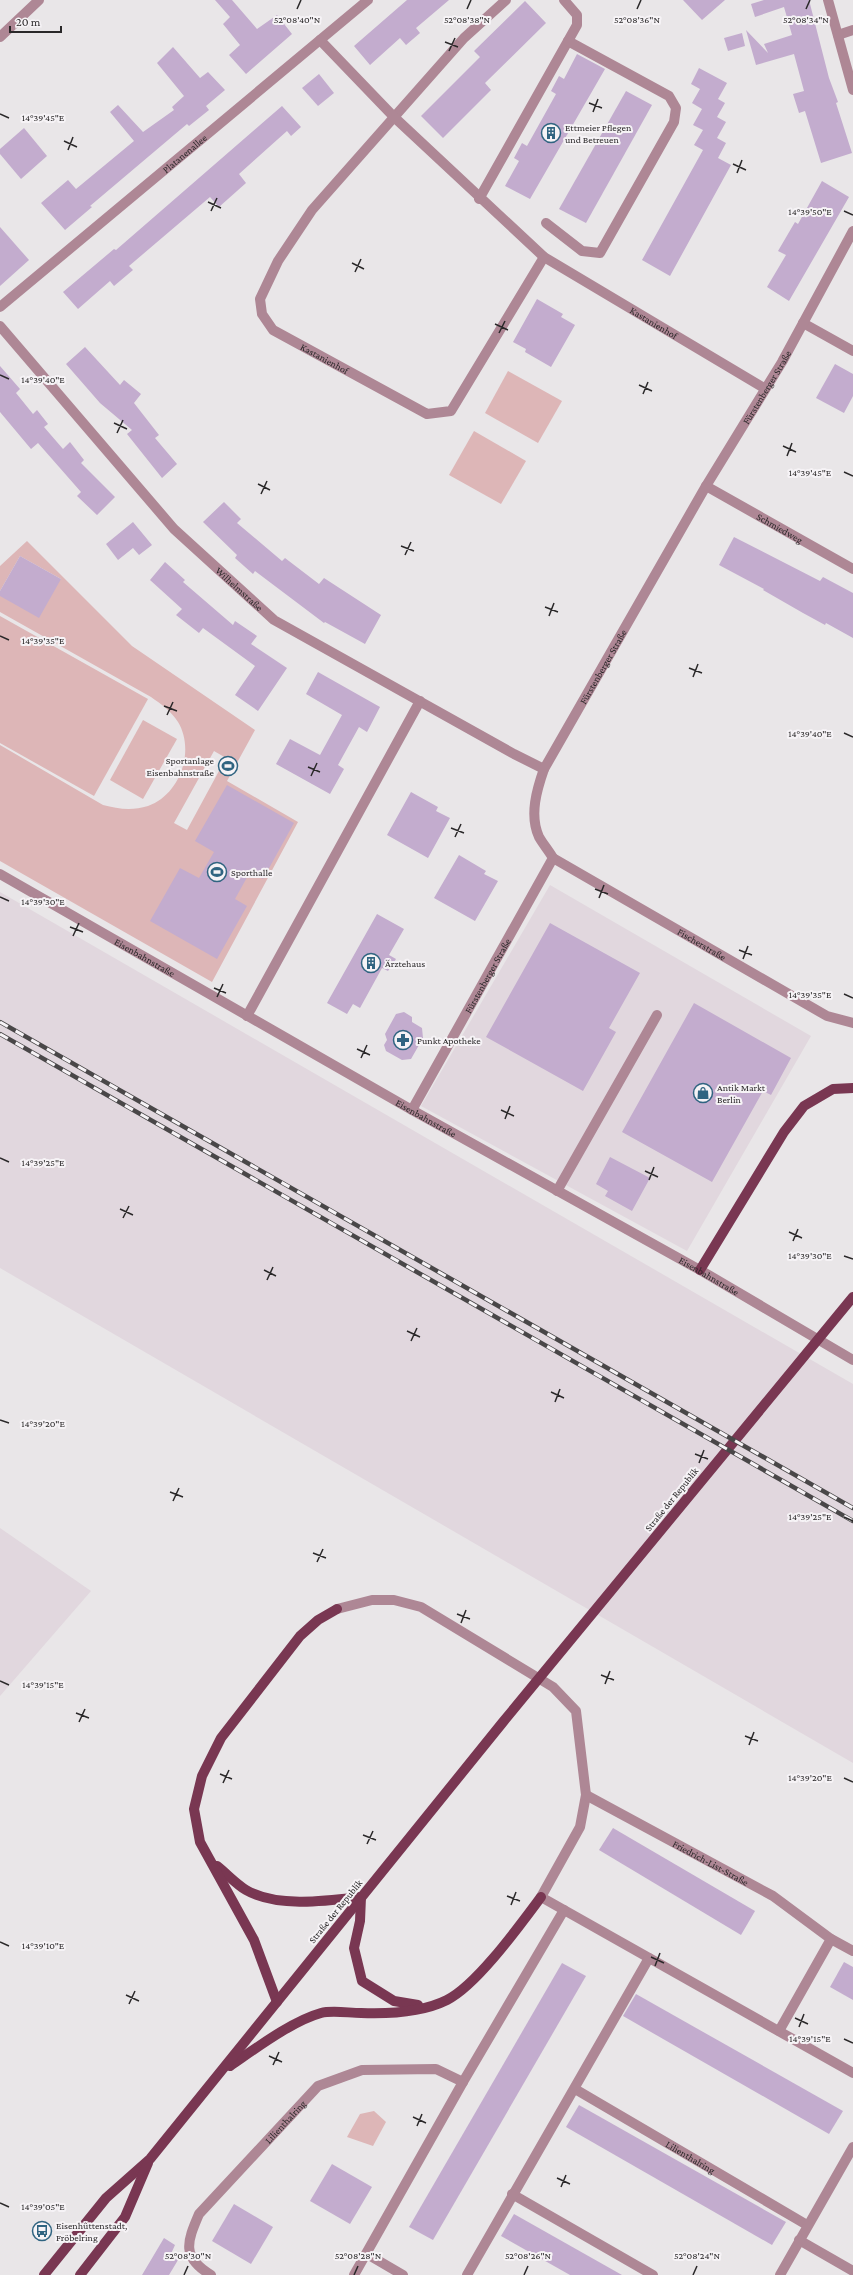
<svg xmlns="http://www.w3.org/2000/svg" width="853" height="2275" font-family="'Crimson Pro',serif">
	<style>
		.built { fill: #e1d7de }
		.green { fill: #ddb6b7; fill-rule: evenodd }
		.building { fill: #c3acce }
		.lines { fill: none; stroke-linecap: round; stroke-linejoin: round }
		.minor { stroke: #ae8795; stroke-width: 10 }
		.major { stroke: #793752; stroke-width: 10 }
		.rail-casing { stroke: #494748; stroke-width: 4.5 }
		.rail { stroke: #f6f3f6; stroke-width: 3; stroke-dasharray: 9; stroke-linecap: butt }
		.ticks { fill: none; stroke: #2a2829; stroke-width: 1.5 }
		.labels { text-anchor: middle; stroke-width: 4; stroke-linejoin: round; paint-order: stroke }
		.poi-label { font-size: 10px; fill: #2a2829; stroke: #f6f3f6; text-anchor: start }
		.street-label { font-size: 10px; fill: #2a2829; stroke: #f6f3f6 }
		.ticks-label { font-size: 10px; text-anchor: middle; fill: #2a2829; stroke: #f6f3f6; stroke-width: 4; stroke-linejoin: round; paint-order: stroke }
	</style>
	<rect width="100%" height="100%" fill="#e9e6e8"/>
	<g class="built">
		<path d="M550,885L811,1036L687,1251L421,1106Z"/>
		<path d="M0,892L853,1384V1763L0,1268Z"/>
		<path d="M0,1528L91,1591L0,1696Z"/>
	</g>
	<g class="green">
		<path d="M508,371L562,401L538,443L485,413Z"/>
		<path d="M474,431L526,461L501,504L449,475Z"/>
		<path d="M27,541L132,646L255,730L227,781L298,822L212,982L0,861V745L103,805C118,809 132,811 148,806C181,794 195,750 178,722C171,711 161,704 151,697L0,612V596L61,579L20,556L0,591V566ZM214,751L226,758L187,830L174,823Z"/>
		<path d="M0,616L148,699L94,796L0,743Z"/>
		<path d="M143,720L177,739L143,799L110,780Z"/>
		<path d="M374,2111L386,2122L373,2146L347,2137L360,2114Z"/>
	</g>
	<g class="building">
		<path d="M215,0H232L257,29L277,15L292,34L246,74L229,55L240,45L223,24L230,17Z"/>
		<path d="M407,0H449L416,28L420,33L406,45L400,38L370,65L354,46Z"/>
		<path d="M683,0H725L702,20Z"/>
		<path d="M764,0H809L829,78L838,102L836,103L852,153L821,163L805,111L799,113L793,94L804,91L794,54L756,65L746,30L768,53L764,44L792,35L784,7L755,17L751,4Z"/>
		<path d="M525,1L546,23L485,83L491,90L443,138L421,116L480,57L474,51Z"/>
		<path d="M742,33L745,46L728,51L724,38Z"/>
		<path d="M173,47L200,78L208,72L225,90L206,106L209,110L189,126L187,124L90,206L92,207L65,230L41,203L68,180L76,189L134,141L110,112L118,105L143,132L174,110L172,107L184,96L157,63Z"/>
		<path d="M577,54L605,69L530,199L505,186L519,161L514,158L522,143L527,146L556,94L551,91L559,76L564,79Z"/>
		<path d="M699,68L727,83L718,99L725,103L717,117L726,122L717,138L726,143L718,158L731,165L670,276L642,260L703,150L694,145L703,130L693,125L702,109L692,103L700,89L691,84Z"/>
		<path d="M319,74L334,93L318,106L302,88Z"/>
		<path d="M626,91L652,105L586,223L559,209Z"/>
		<path d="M282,106L301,127L291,136L287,131L239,174L246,183L219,207L210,197L129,266L133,270L114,286L110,281L78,309L63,292L114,249L116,250Z"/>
		<path d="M24,128L47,156L21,179L0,154V149Z"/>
		<path d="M822,181L849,197L789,301L767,287L786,255L778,251L795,222L798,224Z"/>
		<path d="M0,227L29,260L0,286Z"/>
		<path d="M537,299L563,314L561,317L575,325L551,367L525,352L526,349L513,342Z"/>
		<path d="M85,347L120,385L124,380L141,394L134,403L159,435L155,438L177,464L162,478L127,434L132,430L100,403L66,364Z"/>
		<path d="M835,364L853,374V396L844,413L816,398Z"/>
		<path d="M0,366L20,389L16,393L33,414L37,410L48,424L44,427L63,449L70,442L84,460L81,463L115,497L97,515L77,496L81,492L38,443L31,449L0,412Z"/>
		<path d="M224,502L241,519L237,523L282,561L285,558L319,584L324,578L381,615L365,644L325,622L324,623L255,571L253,574L235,558L237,555L203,522Z"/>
		<path d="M133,522L152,545L139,555L133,548L118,560L106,544Z"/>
		<path d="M734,537L820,581L823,577L853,593V638L826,623L825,625L803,613L763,590L764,589L719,565Z"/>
		<path d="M20,556L61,579L39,618L0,596V591Z"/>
		<path d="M165,562L185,580L183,582L233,625L235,621L257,636L251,644L287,668L258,711L235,695L255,666L203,628L199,633L176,615L182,609L150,580Z"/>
		<path d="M318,672L380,707L367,732L359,727L338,765L344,769L330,794L276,764L290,739L320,755L342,715L306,694Z"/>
		<path d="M227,785L294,823L263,879L250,872L235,899L247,906L217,959L150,921L180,868L199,878L214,852L195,841Z"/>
		<path d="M411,792L438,807L436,811L450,818L428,858L387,835Z"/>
		<path d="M459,855L486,871L484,874L498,881L475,921L434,898Z"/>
		<path d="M377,914L404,929L389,955L396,959L388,971L382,968L360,1008L353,1004L347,1014L327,1003Z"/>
		<path d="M550,923L640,973L609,1028L616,1032L583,1091L486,1037Z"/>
		<path d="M694,1003L791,1058L771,1095L763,1091L712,1182L622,1132Z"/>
		<path d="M404,1012L412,1017V1022L422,1028L423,1038L411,1059L402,1060L386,1051L384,1045L387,1040L385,1034L396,1014Z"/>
		<path d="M610,1157L650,1178L632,1211L605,1196L608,1191L596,1184Z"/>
		<path d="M613,1828L755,1911L741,1935L599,1850Z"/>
		<path d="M844,1962L853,1967V2000L830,1987Z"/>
		<path d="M562,1963L586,1976L433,2240L409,2227Z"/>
		<path d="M636,1994L843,2111L829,2134L623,2016Z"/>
		<path d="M579,2105L786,2222L772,2245L566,2127Z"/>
		<path d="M332,2164L372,2187L350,2224L310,2201Z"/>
		<path d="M234,2204L273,2227L251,2264L212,2241Z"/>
		<path d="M514,2214L622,2275H570L501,2236Z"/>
		<path d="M164,2238L175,2245L170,2256L178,2260L169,2275H142Z"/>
	</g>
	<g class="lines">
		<g class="minor">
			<path id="s1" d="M506,0L464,38L312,210L278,261L260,299L262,314L273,330L427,414L451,411L544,257"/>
			<path d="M828,0L853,90"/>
			<path d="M838,35L853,30"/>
			<path d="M0,37L39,0"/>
			<path id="s2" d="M320,40L394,117L544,257L764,388"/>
			<path d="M479,199L577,25V15L564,0"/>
			<path d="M546,223L582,251L600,253L674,122L676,108L669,96L568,41"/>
			<path id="s3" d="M0,307L368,0"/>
			<path d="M803,323L853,351"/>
			<path id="s4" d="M0,326L174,529L274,620L514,754L544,769"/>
			<path id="s5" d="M706,486L853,569"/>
			<path id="s6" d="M553,858L827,1016L853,1023"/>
			<path id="s7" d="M0,874L412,1110L700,1270L853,1360"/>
			<path d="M247,1016L420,701"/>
			<path id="s8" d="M412,1110L553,858C549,851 543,844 539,837C529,815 537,789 544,769L706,486L782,362L853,231"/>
			<path d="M557,1191L657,1015"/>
			<path d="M337,1609L372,1600H394L421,1607L553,1687L576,1711L586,1795L580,1827L541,1897L853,2073"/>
			<path id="s9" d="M586,1795L773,1896L831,1939L853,1951"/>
			<path d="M779,2031L831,1939"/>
			<path d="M463,2082L564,1910"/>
			<path id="s10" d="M575,2089L807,2225"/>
			<path d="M512,2194L653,2275"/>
			<path d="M799,2240L853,2271"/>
			<path d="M367,2254L403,2275"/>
			<path id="s11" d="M211,2275C181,2257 187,2242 199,2214L318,2086L362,2070L436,2069L463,2082L354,2275"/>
			<path d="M467,2275L649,1958"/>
			<path d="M780,2275L853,2147"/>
		</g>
		<g class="major">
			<path d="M700,1270L784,1132L804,1106L833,1089L853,1088"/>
			<path d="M217,1866C227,1874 236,1884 246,1890C277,1908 327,1901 361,1897"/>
			<path d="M361,1897L360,1921L354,1948L362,1981L394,2001L418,2005"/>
			<path d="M277,2002L254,1940L200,1842L194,1809L202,1776L221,1738L300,1636L318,1620L337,1609"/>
			<path d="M230,2066C255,2049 292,2021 321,2013C332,2010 349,2013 361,2013C387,2014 423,2012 447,2000C477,1985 520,1925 541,1897"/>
			<path d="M44,2275L106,2198L150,2159L503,1722L853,1297"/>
			<path d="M80,2275L125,2217L148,2163"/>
		</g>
		<g class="rail-casing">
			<g id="rail">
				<path d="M0,1022L853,1508"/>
				<path d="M0,1034L853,1521"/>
			</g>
		</g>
		<use href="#rail" class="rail"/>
	</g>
	<path class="ticks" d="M297,9L301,0M467,9L471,0M637,9L641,0M806,9L810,0M445,42L458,47M449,51L455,38M589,103L602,108M593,112L598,99M0,114L9,118M64,141L77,147M68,150L73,137M733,164L746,170M737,173L742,160M208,202L221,208M211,211L217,198M844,211L853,215M352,263L364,269M355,272L361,259M495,324L508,330M499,333L505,321M0,375L9,379M639,385L652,391M643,394L648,382M114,423L127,429M117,433L123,420M783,446L796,452M787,456L792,443M844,472L853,476M258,484L270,490M261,494L267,481M401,546L414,551M405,555L411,542M545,607L558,612M549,616L554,603M0,636L9,640M689,668L702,673M693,677L698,664M164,706L177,711M167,715L173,702M844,733L853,737M308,767L320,772M311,776L317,763M451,828L464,833M455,837L461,824M595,889L608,894M0,897L9,901M599,898L604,885M70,927L83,932M73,936L79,923M739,950L752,955M743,959L748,946M214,988L226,993M844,994L853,998M217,997L223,984M357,1049L370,1055M361,1058L367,1045M501,1110L514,1116M505,1119L510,1106M0,1158L9,1162M645,1171L658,1177M649,1180L654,1167M120,1209L133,1215M123,1218L129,1206M789,1232L802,1238M793,1241L798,1229M844,1256L853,1259M264,1270L276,1276M267,1280L273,1267M407,1331L420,1337M411,1341L417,1328M551,1392L564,1398M555,1402L560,1389M0,1420L9,1423M695,1454L708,1459M699,1463L704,1450M170,1492L183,1497M173,1501L179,1488M844,1517L853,1521M313,1553L326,1558M317,1562L323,1549M457,1614L470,1619M461,1623L466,1610M601,1675L614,1680M0,1681L9,1685M605,1684L610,1671M76,1713L89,1718M79,1722L85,1709M745,1736L758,1741M749,1745L754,1732M220,1774L232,1779M844,1778L853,1782M223,1783L229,1770M363,1835L376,1840M367,1844L373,1831M507,1896L520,1901M511,1905L516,1892M0,1942L9,1946M651,1957L664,1963M655,1966L660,1953M126,1995L139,2001M129,2004L135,1991M795,2018L808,2024M799,2027L804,2014M844,2039L853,2043M269,2056L282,2062M273,2065L279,2052M413,2117L426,2123M417,2126L422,2114M557,2178L570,2184M561,2187L566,2175M0,2203L9,2207M184,2275L188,2266M354,2275L358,2266M524,2275L528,2266M693,2275L697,2266"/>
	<defs>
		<g id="building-ring" transform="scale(1)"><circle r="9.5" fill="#f6f3f6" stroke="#306481" stroke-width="1.5"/><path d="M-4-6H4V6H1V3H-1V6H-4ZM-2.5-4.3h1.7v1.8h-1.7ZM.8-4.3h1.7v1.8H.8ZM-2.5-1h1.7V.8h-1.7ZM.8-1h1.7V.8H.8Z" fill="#306481"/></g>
		<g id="stadium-ring" transform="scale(1)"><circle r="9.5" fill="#f6f3f6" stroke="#306481" stroke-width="1.5"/><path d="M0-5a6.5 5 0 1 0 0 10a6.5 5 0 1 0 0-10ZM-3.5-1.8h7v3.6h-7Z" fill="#306481"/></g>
		<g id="pharmacy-ring" transform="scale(1)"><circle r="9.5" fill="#f6f3f6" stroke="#306481" stroke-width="1.5"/><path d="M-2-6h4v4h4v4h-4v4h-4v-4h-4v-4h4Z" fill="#306481"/></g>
		<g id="shop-ring" transform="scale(1)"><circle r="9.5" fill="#f6f3f6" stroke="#306481" stroke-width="1.5"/><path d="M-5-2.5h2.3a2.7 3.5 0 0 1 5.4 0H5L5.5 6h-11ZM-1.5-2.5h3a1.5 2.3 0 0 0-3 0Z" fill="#306481"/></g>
		<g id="bus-ring" transform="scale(1)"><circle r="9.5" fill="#f6f3f6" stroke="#306481" stroke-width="1.5"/><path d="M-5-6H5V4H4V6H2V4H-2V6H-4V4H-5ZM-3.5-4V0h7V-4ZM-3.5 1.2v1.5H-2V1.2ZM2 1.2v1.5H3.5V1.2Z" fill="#306481"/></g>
	</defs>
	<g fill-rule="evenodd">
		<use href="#building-ring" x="551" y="133"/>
		<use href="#stadium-ring" x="228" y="766"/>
		<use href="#stadium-ring" x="217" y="872"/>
		<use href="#building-ring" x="371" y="963"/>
		<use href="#pharmacy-ring" x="403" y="1040"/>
		<use href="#shop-ring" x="703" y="1093"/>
		<use href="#bus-ring" x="42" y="2231"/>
	</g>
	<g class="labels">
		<g class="poi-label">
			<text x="565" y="131">Ettmeier Pflegen<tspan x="565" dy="12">und Betreuen</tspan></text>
			<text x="214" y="764" text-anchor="end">Sportanlage<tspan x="214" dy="12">Eisenbahnstraße</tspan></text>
			<text x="231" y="876">Sporthalle</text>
			<text x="385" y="967">Ärztehaus</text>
			<text x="417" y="1044">Punkt Apotheke</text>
			<text x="717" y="1091">Antik Markt<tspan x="717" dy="12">Berlin</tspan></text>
			<text x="56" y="2229">Eisenhüttenstadt,<tspan x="56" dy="12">Fröbelring</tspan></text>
		</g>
		<g class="street-label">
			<text dy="4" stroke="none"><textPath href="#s3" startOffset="240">Platanenallee</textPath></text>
			<text dy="4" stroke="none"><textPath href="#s2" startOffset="440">Kastanienhof</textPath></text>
			<text dy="4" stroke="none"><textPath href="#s1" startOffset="483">Kastanienhof</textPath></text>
			<text dy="4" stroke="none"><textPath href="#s8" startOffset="826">Fürstenberger Straße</textPath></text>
			<text dy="4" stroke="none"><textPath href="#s5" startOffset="85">Schmiedweg</textPath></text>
			<text dy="4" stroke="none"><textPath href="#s4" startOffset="356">Wilhelmstraße</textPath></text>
			<text dy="4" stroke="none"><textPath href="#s8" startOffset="502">Fürstenberger Straße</textPath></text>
			<text dy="4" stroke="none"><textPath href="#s6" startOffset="172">Fischerstraße</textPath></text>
			<text dy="4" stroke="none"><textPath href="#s7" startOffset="167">Eisenbahnstraße</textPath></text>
			<text dy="4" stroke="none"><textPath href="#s8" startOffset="154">Fürstenberger Straße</textPath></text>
			<text dy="4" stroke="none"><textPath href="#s7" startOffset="491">Eisenbahnstraße</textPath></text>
			<text dy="4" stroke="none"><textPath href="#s7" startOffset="815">Eisenbahnstraße</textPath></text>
			<text transform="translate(671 1499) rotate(-51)" y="4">Straße der Republik</text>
			<text dy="4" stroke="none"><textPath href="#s9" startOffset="142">Friedrich-List-Straße</textPath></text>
			<text transform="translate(335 1911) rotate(-51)" y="4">Straße der Republik</text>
			<text dy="4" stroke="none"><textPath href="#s11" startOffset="198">Lilienthalring</textPath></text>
			<text dy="4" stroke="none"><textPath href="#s10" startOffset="134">Lilienthalring</textPath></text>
		</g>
	</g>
	<g class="ticks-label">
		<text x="467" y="23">52°08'38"N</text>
		<text x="297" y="23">52°08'40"N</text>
		<text x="637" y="23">52°08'36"N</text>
		<text x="806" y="23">52°08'34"N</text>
		<text x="43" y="121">14°39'45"E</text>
		<text x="810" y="215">14°39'50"E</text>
		<text x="43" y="383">14°39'40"E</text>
		<text x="810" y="476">14°39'45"E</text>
		<text x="43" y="644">14°39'35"E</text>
		<text x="810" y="737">14°39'40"E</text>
		<text x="43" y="905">14°39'30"E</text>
		<text x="810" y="998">14°39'35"E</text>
		<text x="43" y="1166">14°39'25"E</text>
		<text x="810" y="1259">14°39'30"E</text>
		<text x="43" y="1427">14°39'20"E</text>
		<text x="810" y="1520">14°39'25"E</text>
		<text x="43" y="1688">14°39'15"E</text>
		<text x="810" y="1781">14°39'20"E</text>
		<text x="43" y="1949">14°39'10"E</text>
		<text x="810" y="2042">14°39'15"E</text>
		<text x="43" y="2210">14°39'05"E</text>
		<text x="188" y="2259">52°08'30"N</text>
		<text x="358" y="2259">52°08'28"N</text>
		<text x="528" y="2259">52°08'26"N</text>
		<text x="697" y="2259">52°08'24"N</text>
	</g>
	<path d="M10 26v6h51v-6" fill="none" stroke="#2a2829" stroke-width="2"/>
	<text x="16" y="26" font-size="12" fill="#2a2829" stroke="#f6f3f6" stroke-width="3" paint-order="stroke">20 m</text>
</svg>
